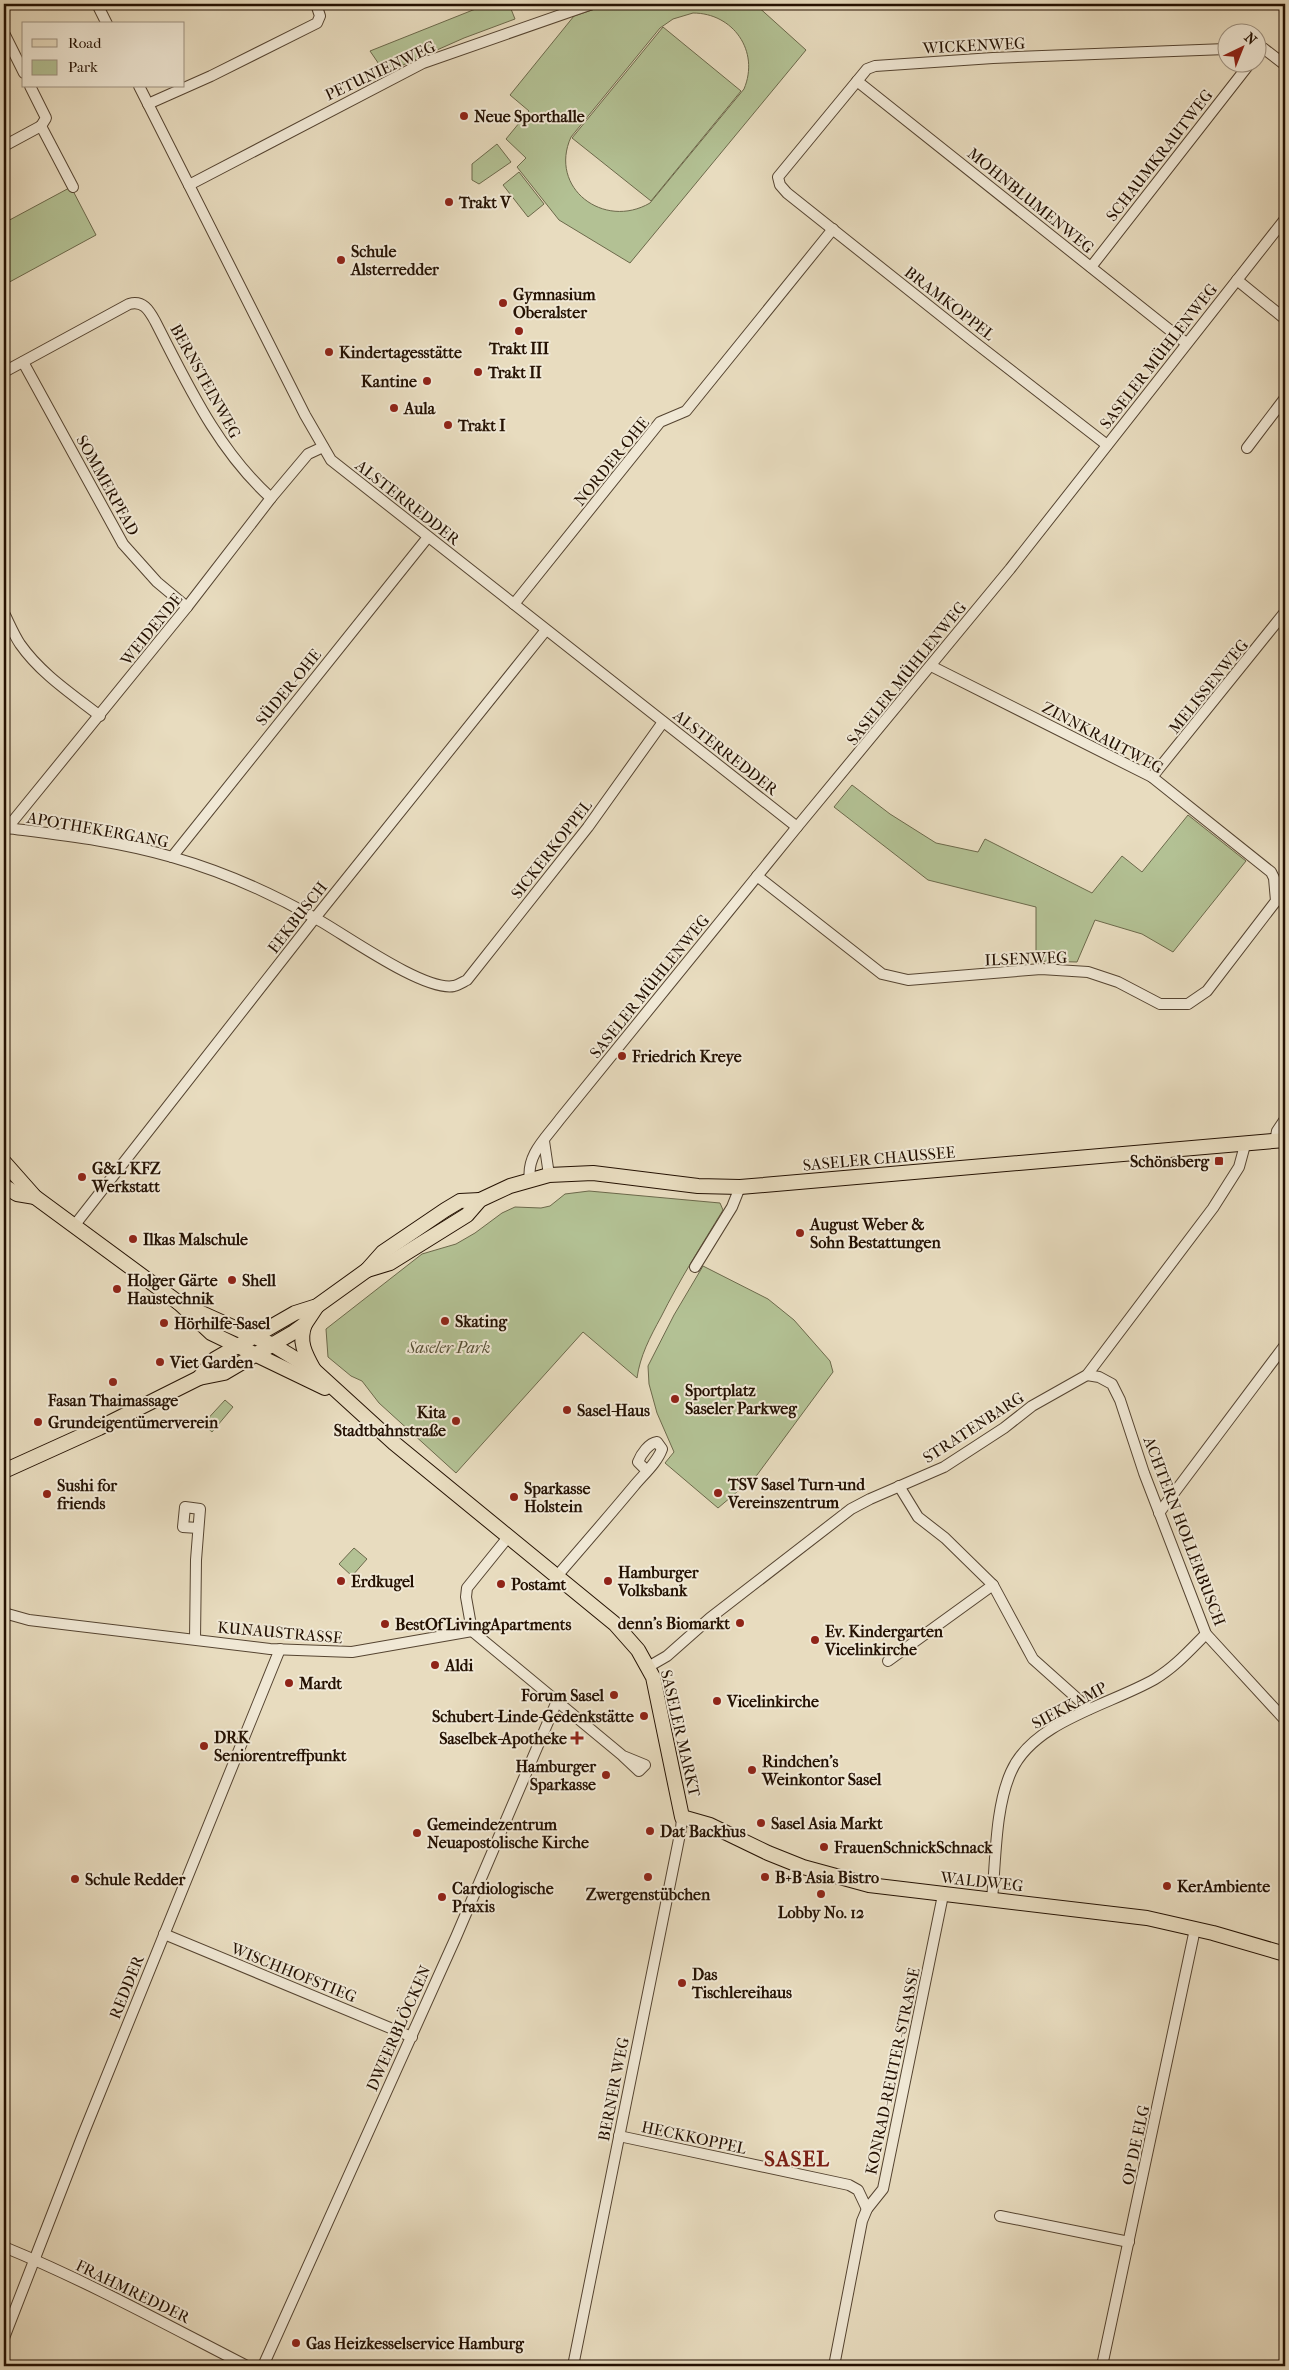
<svg xmlns="http://www.w3.org/2000/svg" width="1289" height="2370" font-family="'IM FELL French Canon',serif">
	<style>
		.green { fill: #b3c194; stroke: #6c694b; fill-rule: evenodd }
		.lines { fill: none; stroke-linecap: round; stroke-linejoin: round }
		.minor-casing { stroke: #554431; stroke-width: 12 }
		.major-casing { stroke: #241102; stroke-width: 16 }
		.minor { stroke: #f0e8d5; stroke-width: 10 }
		.major { stroke: #e8dcbf; stroke-width: 14 }
		.poi-dot { fill: #8f2418; stroke: #f0e8d5; stroke-width: 2 }
		.labels { text-anchor: middle; stroke-width: 4; stroke-linejoin: round; paint-order: stroke }
		.street-label { font-size: 16px; fill: #241102; stroke: #f0e8d5 }
		.poi-label { font-size: 16px; font-weight: bold; fill: #241102; stroke: #f0e8d5; text-anchor: start }
		.park-label { font-size: 16px; font-style: italic; fill: #564f35; stroke: #f0e8d5 }
		.district-label { font-size: 21px; font-weight: bold; letter-spacing: 1px; fill: #7a1f14; stroke: #f0e8d5 }
	</style>
	<rect width="100%" height="100%" fill="#e8dcbf"/>
	<filter id="stains"><feTurbulence type="fractalNoise" baseFrequency=".004" numOctaves="4"/><feColorMatrix values="0 0 0 0 .2 0 0 0 0 .09 0 0 0 0 .02 0 0 0 .5 -.17"/></filter>
	<radialGradient id="worn" r=".72"><stop offset=".6" stop-color="#630" stop-opacity="0"/><stop offset="1" stop-color="#630" stop-opacity=".3"/></radialGradient>
	<g class="green">
		<path d="M488,4H509L515,19L464,38L385,73L370,51Z"/>
		<path d="M610,4H755L806,50L630,263L559,220L517,167L526,158L506,139L529,111L510,95L574,16ZM693,13C733,13 760,51 744,89L650,203C604,230 548,188 571,137L660,28L673,19Z"/>
		<path d="M663,27L741,91L651,201L572,138Z"/>
		<path d="M497,144L511,162L479,184L472,180V164Z"/>
		<path d="M519,172L544,204L528,217L503,185Z"/>
		<path d="M71,187L96,235L4,285V223Z"/>
		<path d="M852,785L890,814L936,843L978,852L985,839L1092,893L1122,856L1142,872L1188,815L1246,861L1173,952L1142,934L1095,920L1077,962L1036,961V907L928,880L834,807Z"/>
		<path d="M589,1191L720,1203L723,1210C701,1246 679,1281 661,1317C650,1337 640,1356 637,1378L583,1332L456,1473L379,1403L362,1381L351,1376L328,1357L326,1329L422,1254L456,1244L475,1233L502,1213L515,1207L541,1208L550,1206L565,1194Z"/>
		<path d="M703,1266L768,1299L794,1320L830,1361L833,1372L757,1475L718,1508L665,1463L674,1452L657,1413L649,1384L648,1366L674,1315Z"/>
		<path d="M225,1400L233,1407L212,1432L203,1424Z"/>
		<path d="M354,1548L367,1559L352,1576L339,1564Z"/>
	</g>
	<g class="lines">
		<g class="minor-casing">
			<g id="minor">
				<path d="M97,4L107,24"/>
				<path d="M4,33L24,73"/>
				<path d="M1256,48H1263L1285,65"/>
				<path d="M857,81L1186,343"/>
				<path d="M30,86L46,118L41,126"/>
				<path d="M139,86L305,415L331,460L797,827"/>
				<path d="M148,104L211,76L317,23L320,16L316,4"/>
				<path d="M41,126L73,187"/>
				<path d="M4,146L41,126"/>
				<path d="M189,185L423,63L592,4"/>
				<path d="M1091,267L1251,62"/>
				<path d="M1237,280L1285,319"/>
				<path d="M23,362L123,544L157,582L187,607"/>
				<path d="M4,372L129,304C143,300 149,310 155,321C188,385 217,449 271,498"/>
				<path d="M1107,445L973,341L787,193L780,185L778,177L867,69L875,66L993,58L1226,49"/>
				<path d="M1247,448L1285,398"/>
				<path d="M514,604L660,422L686,411L833,229"/>
				<path d="M4,613C9,623 14,635 20,644C41,674 72,694 100,716"/>
				<path d="M1152,777L1285,612"/>
				<path d="M7,828C62,835 118,841 172,857C221,871 271,893 315,918C343,933 424,992 454,986C458,985 463,982 467,980L588,827L663,722"/>
				<path d="M4,832L187,607L271,498L308,454L323,447"/>
				<path d="M172,857L428,537"/>
				<path d="M757,876L882,974L908,980L1041,969L1088,972L1118,982L1160,1004H1188L1207,991L1276,901L1274,878L1271,872L1152,777L931,666"/>
				<path d="M544,1141L549,1175"/>
				<path d="M1275,1142L1277,1131L1285,1119"/>
				<path d="M530,1180C526,1155 546,1138 560,1119L797,827L1010,569L1285,219"/>
				<path d="M74,1226L315,918L546,630"/>
				<path d="M695,1267L732,1207L740,1187"/>
				<path d="M1087,1375L1099,1377L1112,1384L1120,1400L1144,1473L1206,1634L1285,1720"/>
				<path d="M899,1486L918,1517L945,1538L993,1585L1033,1659L1089,1709"/>
				<path d="M1159,1513L1285,1345"/>
				<path d="M557,1576C583,1546 609,1516 634,1486C643,1475 657,1463 662,1449L657,1442C649,1443 641,1454 638,1462L647,1471"/>
				<path d="M4,1613L29,1620L270,1649L352,1652L472,1631"/>
				<path d="M472,1631L623,1756L645,1765L639,1771L623,1756"/>
				<path d="M472,1631L466,1597L467,1588L509,1536"/>
				<path d="M195,1639L196,1560L200,1509L185,1507L183,1527L198,1528"/>
				<path d="M888,1661L993,1585"/>
				<path d="M648,1667L667,1656L710,1618L851,1509L870,1499L944,1467L1004,1428L1032,1406L1087,1375L1213,1208L1239,1167L1245,1145"/>
				<path d="M992,1899C996,1859 995,1808 1011,1772C1033,1721 1110,1705 1155,1679C1175,1667 1190,1650 1206,1634"/>
				<path d="M164,1934L412,2037"/>
				<path d="M619,2136L849,2185L858,2190L867,2209"/>
				<path d="M1000,2216L1129,2242"/>
				<path d="M4,2247C87,2281 167,2325 247,2366"/>
				<path d="M4,2338L82,2137L280,1649"/>
				<path d="M263,2366L456,1937L557,1701"/>
				<path d="M573,2366L681,1829L682,1817"/>
				<path d="M834,2366L862,2221L867,2209L883,2189L943,1895"/>
				<path d="M1102,2366L1195,1929"/>
			</g>
		</g>
		<g class="major-casing">
			<g id="major">
				<path d="M4,1162L35,1197L179,1303L211,1333L325,1388"/>
				<path d="M4,1186L17,1194L35,1197"/>
				<path d="M367,1270L390,1263L467,1215L480,1200L510,1186L549,1175L593,1173L698,1186L740,1187L1285,1140"/>
				<path d="M179,1303L273,1345L314,1370L394,1443L615,1624L638,1650L653,1677L682,1817L710,1825L768,1853L803,1867L869,1885L1147,1918L1213,1933L1285,1954"/>
				<path d="M305,1324C298,1341 305,1354 314,1370"/>
				<path d="M199,1378L215,1359L295,1313L317,1306L367,1270L383,1252L445,1210L460,1201L480,1200"/>
				<path d="M4,1471L99,1428L199,1378L224,1373L294,1332L305,1324L317,1306"/>
			</g>
		</g>
		<use href="#minor" class="minor"/>
		<use href="#major" class="major"/>
	</g>
	<g class="poi-dot">
		<circle cx="464" cy="116" r="5"/>
		<circle cx="449" cy="202" r="5"/>
		<circle cx="341" cy="260" r="5"/>
		<circle cx="503" cy="303" r="5"/>
		<circle cx="519" cy="331" r="5"/>
		<circle cx="329" cy="352" r="5"/>
		<circle cx="478" cy="372" r="5"/>
		<circle cx="427" cy="381" r="5"/>
		<circle cx="394" cy="408" r="5"/>
		<circle cx="448" cy="425" r="5"/>
		<circle cx="622" cy="1056" r="5"/>
		<rect x="1214" y="1156" width="10" height="10" rx="2.5"/>
		<circle cx="82" cy="1177" r="5"/>
		<circle cx="800" cy="1233" r="5"/>
		<circle cx="133" cy="1239" r="5"/>
		<circle cx="232" cy="1280" r="5"/>
		<circle cx="117" cy="1289" r="5"/>
		<circle cx="445" cy="1321" r="5"/>
		<circle cx="164" cy="1323" r="5"/>
		<circle cx="160" cy="1362" r="5"/>
		<circle cx="113" cy="1382" r="5"/>
		<circle cx="675" cy="1399" r="5"/>
		<circle cx="567" cy="1410" r="5"/>
		<circle cx="456" cy="1421" r="5"/>
		<circle cx="38" cy="1422" r="5"/>
		<circle cx="718" cy="1493" r="5"/>
		<circle cx="47" cy="1494" r="5"/>
		<circle cx="514" cy="1497" r="5"/>
		<circle cx="341" cy="1581" r="5"/>
		<circle cx="608" cy="1581" r="5"/>
		<circle cx="501" cy="1584" r="5"/>
		<circle cx="740" cy="1623" r="5"/>
		<circle cx="385" cy="1624" r="5"/>
		<circle cx="815" cy="1640" r="5"/>
		<circle cx="435" cy="1665" r="5"/>
		<circle cx="289" cy="1683" r="5"/>
		<circle cx="614" cy="1695" r="5"/>
		<circle cx="717" cy="1701" r="5"/>
		<circle cx="644" cy="1716" r="5"/>
		<path d="M574.5 1730.5h5v5h5v5h-5v5h-5v-5h-5v-5h5z"/>
		<circle cx="204" cy="1746" r="5"/>
		<circle cx="752" cy="1770" r="5"/>
		<circle cx="606" cy="1775" r="5"/>
		<circle cx="761" cy="1823" r="5"/>
		<circle cx="650" cy="1831" r="5"/>
		<circle cx="417" cy="1833" r="5"/>
		<circle cx="824" cy="1847" r="5"/>
		<circle cx="648" cy="1877" r="5"/>
		<circle cx="765" cy="1877" r="5"/>
		<circle cx="75" cy="1879" r="5"/>
		<circle cx="1167" cy="1886" r="5"/>
		<circle cx="821" cy="1894" r="5"/>
		<circle cx="442" cy="1897" r="5"/>
		<circle cx="682" cy="1983" r="5"/>
		<circle cx="296" cy="2343" r="5"/>
	</g>
	<g class="labels">
		<g class="street-label">
			<text transform="translate(974 45) rotate(-3)" y="6">WICKENWEG</text>
			<text transform="translate(380 70) rotate(-25)" y="6">PETUNIENWEG</text>
			<text transform="translate(1159 155) rotate(-52)" y="6">SCHAUMKRAUTWEG</text>
			<text transform="translate(1031 200) rotate(39)" y="6">MOHNBLUMENWEG</text>
			<text transform="translate(950 303) rotate(38)" y="6">BRAMKOPPEL</text>
			<text transform="translate(1158 356) rotate(-52)" y="6">SASELER MÜHLENWEG</text>
			<text transform="translate(206 381) rotate(61)" y="6">BERNSTEINWEG</text>
			<text transform="translate(611 461) rotate(-51)" y="6">NORDER-OHE</text>
			<text transform="translate(108 485) rotate(61)" y="6">SOMMERPFAD</text>
			<text transform="translate(408 502) rotate(38)" y="6">ALSTERREDDER</text>
			<text transform="translate(151 629) rotate(-51)" y="6">WEIDENDE</text>
			<text transform="translate(906 673) rotate(-51)" y="6">SASELER MÜHLENWEG</text>
			<text transform="translate(1208 686) rotate(-51)" y="6">MELISSENWEG</text>
			<text transform="translate(288 687) rotate(-51)" y="6">SÜDER-OHE</text>
			<text transform="translate(1103 737) rotate(28)" y="6">ZINNKRAUTWEG</text>
			<text transform="translate(726 752) rotate(38)" y="6">ALSTERREDDER</text>
			<text transform="translate(98 829) rotate(10)" y="6">APOTHEKERGANG</text>
			<text transform="translate(551 849) rotate(-52)" y="6">SICKERKOPPEL</text>
			<text transform="translate(297 917) rotate(-52)" y="6">EEKBUSCH</text>
			<text transform="translate(1026 958) rotate(-2)" y="6">ILSENWEG</text>
			<text transform="translate(649 986) rotate(-51)" y="6">SASELER MÜHLENWEG</text>
			<text transform="translate(879 1158) rotate(-5)" y="6">SASELER CHAUSSEE</text>
			<text transform="translate(973 1427) rotate(-33)" y="6">STRATENBARG</text>
			<text transform="translate(1185 1531) rotate(69)" y="6">ACHTERN HOLLERBUSCH</text>
			<text transform="translate(280 1632) rotate(5)" y="6">KUNAUSTRASSE</text>
			<text transform="translate(1069 1705) rotate(-28)" y="6">SIEKKAMP</text>
			<text transform="translate(681 1733) rotate(77)" y="6">SASELER MARKT</text>
			<text transform="translate(982 1881) rotate(6)" y="6">WALDWEG</text>
			<text transform="translate(294 1972) rotate(22)" y="6">WISCHHOFSTIEG</text>
			<text transform="translate(126 1987) rotate(-68)" y="6">REDDER</text>
			<text transform="translate(398 2028) rotate(-66)" y="6">DWEERBLÖCKEN</text>
			<text transform="translate(892 2071) rotate(-78)" y="6">KONRAD-REUTER-STRASSE</text>
			<text transform="translate(613 2089) rotate(-79)" y="6">BERNER WEG</text>
			<text transform="translate(694 2137) rotate(12)" y="6">HECKKOPPEL</text>
			<text transform="translate(1135 2145) rotate(-78)" y="6">OP DE ELG</text>
			<text transform="translate(133 2291) rotate(26)" y="6">FRAHMREDDER</text>
		</g>
		<g class="poi-label">
			<text x="474" y="122">Neue Sporthalle</text>
			<text x="459" y="208">Trakt V</text>
			<text x="351" y="257">Schule<tspan x="351" dy="18">Alsterredder</tspan></text>
			<text x="513" y="300">Gymnasium<tspan x="513" dy="18">Oberalster</tspan></text>
			<text x="519" y="354" text-anchor="middle">Trakt III</text>
			<text x="339" y="358">Kindertagesstätte</text>
			<text x="488" y="378">Trakt II</text>
			<text x="417" y="387" text-anchor="end">Kantine</text>
			<text x="404" y="414">Aula</text>
			<text x="458" y="431">Trakt I</text>
			<text x="632" y="1062">Friedrich Kreye</text>
			<text x="1209" y="1167" text-anchor="end">Schönsberg</text>
			<text x="92" y="1174">G&amp;L KFZ<tspan x="92" dy="18">Werkstatt</tspan></text>
			<text x="810" y="1230">August Weber &amp;<tspan x="810" dy="18">Sohn Bestattungen</tspan></text>
			<text x="143" y="1245">Ilkas Malschule</text>
			<text x="127" y="1286">Holger Gärte<tspan x="127" dy="18">Haustechnik</tspan></text>
			<text x="242" y="1286">Shell</text>
			<text x="455" y="1327">Skating</text>
			<text x="174" y="1329">Hörhilfe-Sasel</text>
			<text x="170" y="1368">Viet Garden</text>
			<text x="685" y="1396">Sportplatz<tspan x="685" dy="18">Saseler Parkweg</tspan></text>
			<text x="113" y="1406" text-anchor="middle">Fasan Thaimassage</text>
			<text x="577" y="1416">Sasel-Haus</text>
			<text x="446" y="1418" text-anchor="end">Kita<tspan x="446" dy="18">Stadtbahnstraße</tspan></text>
			<text x="48" y="1428">Grundeigentümerverein</text>
			<text x="728" y="1490">TSV Sasel Turn-und<tspan x="728" dy="18">Vereinszentrum</tspan></text>
			<text x="57" y="1491">Sushi for<tspan x="57" dy="18">friends</tspan></text>
			<text x="524" y="1494">Sparkasse<tspan x="524" dy="18">Holstein</tspan></text>
			<text x="618" y="1578">Hamburger<tspan x="618" dy="18">Volksbank</tspan></text>
			<text x="351" y="1587">Erdkugel</text>
			<text x="511" y="1590">Postamt</text>
			<text x="730" y="1629" text-anchor="end">denn's Biomarkt</text>
			<text x="395" y="1630">BestOfLivingApartments</text>
			<text x="825" y="1637">Ev. Kindergarten<tspan x="825" dy="18">Vicelinkirche</tspan></text>
			<text x="445" y="1671">Aldi</text>
			<text x="299" y="1689">Mardt</text>
			<text x="604" y="1701" text-anchor="end">Forum Sasel</text>
			<text x="727" y="1707">Vicelinkirche</text>
			<text x="634" y="1722" text-anchor="end">Schubert-Linde-Gedenkstätte</text>
			<text x="214" y="1743">DRK<tspan x="214" dy="18">Seniorentreffpunkt</tspan></text>
			<text x="567" y="1744" text-anchor="end">Saselbek-Apotheke</text>
			<text x="762" y="1767">Rindchen's<tspan x="762" dy="18">Weinkontor Sasel</tspan></text>
			<text x="596" y="1772" text-anchor="end">Hamburger<tspan x="596" dy="18">Sparkasse</tspan></text>
			<text x="771" y="1829">Sasel Asia Markt</text>
			<text x="427" y="1830">Gemeindezentrum<tspan x="427" dy="18">Neuapostolische Kirche</tspan></text>
			<text x="660" y="1837">Dat Backhus</text>
			<text x="834" y="1853">FrauenSchnickSchnack</text>
			<text x="775" y="1883">B+B Asia Bistro</text>
			<text x="85" y="1885">Schule Redder</text>
			<text x="1177" y="1892">KerAmbiente</text>
			<text x="452" y="1894">Cardiologische<tspan x="452" dy="18">Praxis</tspan></text>
			<text x="648" y="1900" text-anchor="middle">Zwergenstübchen</text>
			<text x="821" y="1918" text-anchor="middle">Lobby No. 12</text>
			<text x="692" y="1980">Das<tspan x="692" dy="18">Tischlereihaus</tspan></text>
			<text x="306" y="2349">Gas Heizkesselservice Hamburg</text>
		</g>
		<g class="park-label">
			<text x="449" y="1353">Saseler Park</text>
		</g>
		<g class="district-label">
			<text x="797" y="2166">SASEL</text>
		</g>
	</g>
	<rect width="1289" height="2370" fill="none" stroke="#e8dcbf" stroke-width="20"/>
	<rect x="5" y="5" width="1279" height="2360" fill="none" stroke="#241102" stroke-width="2.5"/>
	<rect x="10" y="10" width="1269" height="2350" fill="none" stroke="#241102"/>
	<rect x="22" y="22" width="162" height="65" fill="#f0e8d5" stroke="#9e9281"/>
	<rect x="32" y="39" width="25" height="8" fill="#e8dcbf" stroke="#9e9281"/>
	<text x="68" y="48" font-size="15" fill="#241102">Road</text>
	<rect x="32" y="60" width="25" height="15" fill="#b3c194" stroke="#9e9281"/>
	<text x="68" y="72" font-size="15" fill="#241102">Park</text>
	<g transform="translate(1242 48) rotate(43)"><circle r="24" fill="#f0e8d5" stroke="#9e9281"/>
	<path d="M0-4L9 19L0 12L-9 19Z" fill="#8f2418"/>
	<text y="-8" font-size="14" font-weight="bold" text-anchor="middle" fill="#241102">N</text>
	</g>
	<rect width="100%" height="100%" filter="url(#stains)"/>
	<rect width="100%" height="100%" fill="url(#worn)"/>
</svg>
